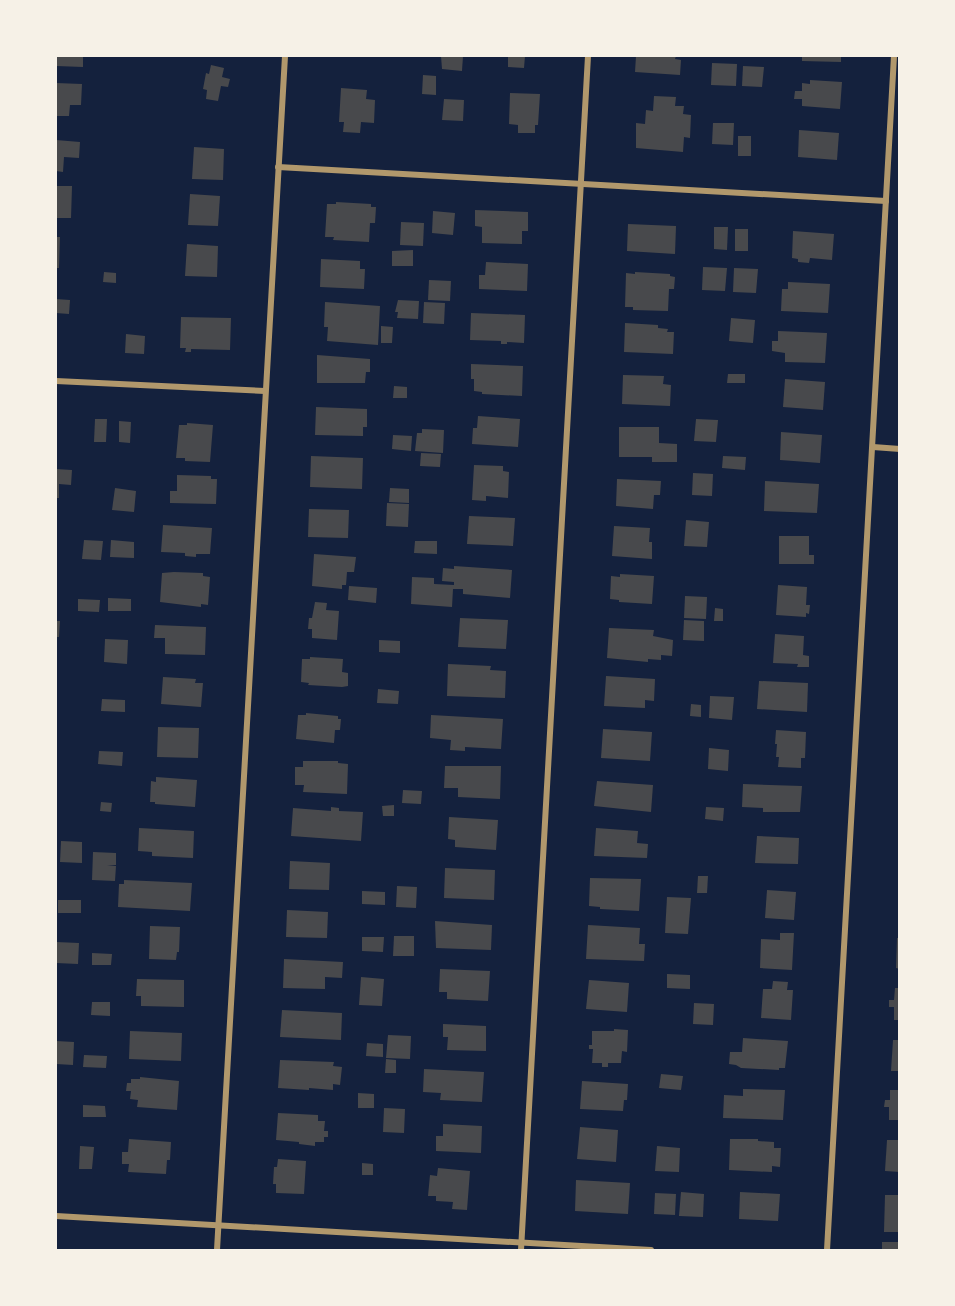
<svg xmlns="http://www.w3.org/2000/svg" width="955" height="1306" font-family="Helvetica,sans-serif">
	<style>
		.building { fill: #48494c }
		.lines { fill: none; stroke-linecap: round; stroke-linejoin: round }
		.minor { stroke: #b1986c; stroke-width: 6 }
	</style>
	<rect width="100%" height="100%" fill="#14213d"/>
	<g class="building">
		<path d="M56,56H83V67L56,66Z"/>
		<path d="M441,56H463L462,71L442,69Z"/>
		<path d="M508,56H525L524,68L508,67Z"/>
		<path d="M636,56H676L675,59L681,60L680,75L635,72Z"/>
		<path d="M802,56H841V62L802,61Z"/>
		<path d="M712,63L737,64L736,86L711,85Z"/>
		<path d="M211,65L224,68L222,77L230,79L228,87L221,86L218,101L206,99L207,90L203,89L206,73L209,74Z"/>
		<path d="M743,66L764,67L762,87L742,86Z"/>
		<path d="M423,75L436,76V95L422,94Z"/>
		<path d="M810,80L842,82L840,109L802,106V99H794L795,91H802V83L810,84Z"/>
		<path d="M56,83L82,84L81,105H70L69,116H56Z"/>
		<path d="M341,88L367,90L366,99L375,100L374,123L361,122L360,133L343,132L344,122H339Z"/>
		<path d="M510,93L540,94L538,125H535V133H518V125L509,124Z"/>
		<path d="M654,96L676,97L675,106H684L683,114L691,115L690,138L684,137L683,152L636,148V123L645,124L646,110L653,111Z"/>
		<path d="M444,99L464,100L463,121L442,120Z"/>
		<path d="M713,123H734L733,145L712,144Z"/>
		<path d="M799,130L839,133L837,160L798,157Z"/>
		<rect x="738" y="136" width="13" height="20"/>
		<path d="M56,140L80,142L79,158L64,157L63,172L56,171Z"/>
		<path d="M194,147L224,149L223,180L192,179Z"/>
		<path d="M56,186H72L71,218H56Z"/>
		<path d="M190,194L220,196L218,226L188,225Z"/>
		<path d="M336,202L371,204V207H376L375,223H370L369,242L333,240L334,237H325L327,204H336Z"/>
		<path d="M475,210L528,212V231H522V244L482,243V227L475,226Z"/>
		<path d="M433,211L455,213L453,235L432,233Z"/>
		<path d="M401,222L424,223L423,246L400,245Z"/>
		<path d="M628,224L676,226L675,254L627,251Z"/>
		<path d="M714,227H728L727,250L714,249Z"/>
		<rect x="735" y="229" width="13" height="22"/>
		<path d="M793,231L834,234L832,260L810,258L809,263L798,262V259L792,258Z"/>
		<path d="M56,237H60L59,268H56Z"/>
		<path d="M187,244L218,246L217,277L185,276Z"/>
		<path d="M413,250V266H392V251Z"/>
		<path d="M321,259L360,261V269H365L364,289L320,287Z"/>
		<path d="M486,262L528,264L527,291L479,289V275H485Z"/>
		<path d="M703,267L727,268L725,291L702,290Z"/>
		<path d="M734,268L758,269L756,293L733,292Z"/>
		<path d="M104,272L116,273V283L103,282Z"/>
		<path d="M635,272L670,274V276L675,277L674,289H669L668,311L633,310V307H625L626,273L635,274Z"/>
		<path d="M429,280L451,281L450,301L428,300Z"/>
		<path d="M788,282L830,284L828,313L781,311L782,289H788Z"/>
		<path d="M56,299L70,300L69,314L56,313Z"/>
		<path d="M398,300L419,301L418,319L397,318L398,312H395Z"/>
		<path d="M325,302L380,306L378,345L327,341L328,327H324Z"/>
		<path d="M424,302L445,303L444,324L423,323Z"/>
		<path d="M471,313L525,315L524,343L507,342V344H501V341L470,340Z"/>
		<path d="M181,317L231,318L230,350L191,349V352H185L186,348H180Z"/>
		<path d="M731,318L755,320L753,343L729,341Z"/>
		<path d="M625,323L658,325V328L668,329L667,332H674L673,354L624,352Z"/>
		<path d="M381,326L393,327L392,343H381Z"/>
		<path d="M778,331L827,333L825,363L785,362V353L772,351V341H778Z"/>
		<path d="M126,334L145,336L144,354L125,353Z"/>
		<path d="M317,355L370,359V372H366L365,383H317Z"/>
		<path d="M471,364L523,366L522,396L482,394V392L474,391V379H471Z"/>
		<path d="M728,374H745V383H727Z"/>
		<path d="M623,375L664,376L663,384L671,385L670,406L622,404Z"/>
		<path d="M785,379L825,382L823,410L783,407Z"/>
		<path d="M394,386L407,387V398H393Z"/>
		<path d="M316,407L367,409V427H363V436L315,435Z"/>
		<path d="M478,416L520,419L518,447L472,444L473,428H477Z"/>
		<path d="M95,419H107L106,442H94Z"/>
		<path d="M696,419L718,420L716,442L694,441Z"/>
		<path d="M119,421L131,422L130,443L119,442Z"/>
		<path d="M187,423L213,425L210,462L185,461V458H176L179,425H187Z"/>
		<path d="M619,427H659V443L677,444V462H652V457H619Z"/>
		<path d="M422,429L444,430L443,453L415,451L417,433H422Z"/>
		<path d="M781,432L822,435L820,463L780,460Z"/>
		<path d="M393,435L412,436L411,451L392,449Z"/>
		<path d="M421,453L441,454L440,467L420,466Z"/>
		<path d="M311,456L363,458L362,489L310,487Z"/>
		<path d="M723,456L746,457L745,470L722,468Z"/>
		<path d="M474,465L503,466V471L509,472L508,498L486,496V501L472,500Z"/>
		<path d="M56,469L72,470L71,485L59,484V498H56Z"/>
		<path d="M693,473L713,474L712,496L692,495Z"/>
		<path d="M177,475L211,476V479H217L216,504L170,503V491H177Z"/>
		<path d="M617,479L661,481L660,495H654L653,509L616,506Z"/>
		<path d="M765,481L819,484L817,513L764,511Z"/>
		<path d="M115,488L136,491L134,512L112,510Z"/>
		<path d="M390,488L409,489V503L389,502Z"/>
		<path d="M387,503L409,504L408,527L386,526Z"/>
		<path d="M309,509L349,510L348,538L308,537Z"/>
		<path d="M469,516L515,518L513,546L467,544Z"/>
		<path d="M686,520L709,522L707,547L684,546Z"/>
		<path d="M163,525L212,528L210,554H196V557L185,556V553L161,552Z"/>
		<path d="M614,526L650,528L649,542H652V559L612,556Z"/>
		<path d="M779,536H809V555H814V564H779Z"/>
		<path d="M84,540L103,541L101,560L82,559Z"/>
		<path d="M111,540L134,542V558L110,557Z"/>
		<path d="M415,541H437V554L414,553Z"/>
		<path d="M314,554L356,557L354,572H347L346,585H342V589L312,586Z"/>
		<path d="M454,566L512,570L510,598L463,594V589H453L452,607L411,604L412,577L434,578V584L454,585V582L442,581L443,568L454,569Z"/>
		<path d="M174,572L203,573V576L210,577L208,605L201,604V607L160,602L162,573Z"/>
		<path d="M620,574L654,576L652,604L619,602V600L610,599L611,576L620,577Z"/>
		<path d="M778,585L807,587L806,605H810L809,614L806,613V617L776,615Z"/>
		<path d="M349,586L377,588L376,603L348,600Z"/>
		<path d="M685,596L707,597L706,619L684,618Z"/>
		<path d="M108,598L131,599V611H108Z"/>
		<path d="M78,599L100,600L99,612L78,611Z"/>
		<path d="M315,602L327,603L326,610L339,611L337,640L312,638V629H308L309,618H312Z"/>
		<path d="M715,608L723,609V621H714Z"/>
		<path d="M460,618L508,620L506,649L458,647Z"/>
		<path d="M684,620L704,621V641L683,640Z"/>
		<path d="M56,621H60L59,637H56Z"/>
		<path d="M155,625L206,627L205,655L165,654V638H154Z"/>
		<path d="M609,628L654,630L653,636L673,640L672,656L661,655V660L648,659V662L607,658Z"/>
		<path d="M775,634L804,636L803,655L809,656V667H797L798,664L773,663Z"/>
		<path d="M105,639L128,640L127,664L104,662Z"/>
		<path d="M379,640L400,641V653L379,652Z"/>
		<path d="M310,657L343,659L342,672L348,673V686L342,687L308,685L309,683L301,682L302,659H310Z"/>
		<path d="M448,664L491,666L490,670L506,671L505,698L447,696Z"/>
		<path d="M606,676L655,679L654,701L645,700V708L604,706Z"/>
		<path d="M163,677L196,679L195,683H203L201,707L161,704Z"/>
		<path d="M759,681L808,683L807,712L757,709Z"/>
		<path d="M378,689L399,691L398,704L377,703Z"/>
		<path d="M710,696L734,697L732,720L709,718Z"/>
		<path d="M102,699L125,700V712L101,711Z"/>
		<path d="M691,704L701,705V717L690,716Z"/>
		<path d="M306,713L338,716V719H341L340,730H335L334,743L296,739L298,715H306Z"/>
		<path d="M431,715L503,719L501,749L465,747V751L450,750L451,740L430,738Z"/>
		<path d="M158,727L199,728L198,758L157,757Z"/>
		<path d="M603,729L652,732L650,761L601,758Z"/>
		<path d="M776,730L806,732L805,758H801V768L778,767L779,757H776L777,744H775Z"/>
		<path d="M709,748L729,750L728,771L708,769Z"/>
		<path d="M99,751L123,752L122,766L98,764Z"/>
		<path d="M303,761H338V763L348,764L347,794L303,792L304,785H295V767H303Z"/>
		<path d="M445,766H501L500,799L458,797V788H444Z"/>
		<path d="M156,777L197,780L195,807L155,804V802H150L151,781L156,782Z"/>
		<path d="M597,781L653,785L651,812L594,806Z"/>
		<path d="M743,784L802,786L800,812H763V808L742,807Z"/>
		<path d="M403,790L422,791L421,804L402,803Z"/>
		<path d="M101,802L112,803L111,812L100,811Z"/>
		<path d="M394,805V816H383L382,806Z"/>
		<path d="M331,807L339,808V811L363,812L361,841L291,836L293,808L331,811Z"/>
		<path d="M706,807L724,808L723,821L705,819Z"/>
		<path d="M449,817L498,820L496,850L455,847V840L448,839Z"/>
		<path d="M139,828L194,831L193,858L152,856V852L138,851Z"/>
		<path d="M596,828L638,831L637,843L648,844L647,858L594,856Z"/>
		<path d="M757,836L799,838L798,864L755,863Z"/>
		<path d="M61,841L82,842V863L60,862Z"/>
		<path d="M93,852L116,853V865H107L116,866L115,881L92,880Z"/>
		<path d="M290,861L330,863L329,890L289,889Z"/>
		<path d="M445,868L495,870L494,900L444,898Z"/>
		<path d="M698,876H708L707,893H697Z"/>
		<path d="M590,878L641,879L639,911L600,909V907L589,906Z"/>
		<path d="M124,880L192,883L190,911L118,907L119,884H124Z"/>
		<path d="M397,886L417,887L416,908L396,907Z"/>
		<path d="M767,890L796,892L794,920L765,918Z"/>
		<path d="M362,891L385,892V905L362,904Z"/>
		<path d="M667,897L691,898L688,934L665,933Z"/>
		<rect x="58" y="900" width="23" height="13"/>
		<path d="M287,910L328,912L327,938L286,937Z"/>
		<path d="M435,921L492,925L491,950L436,948Z"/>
		<path d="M588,925L640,928L639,944H645L644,961L586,959Z"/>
		<path d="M150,926L180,927L179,952H177L176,960L149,959Z"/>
		<path d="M780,933H794L792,970L760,968L761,939L780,940Z"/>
		<path d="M394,936H414V956H393Z"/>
		<path d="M362,937H384L383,952L362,951Z"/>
		<path d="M897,938H900V969L896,968Z"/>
		<path d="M56,942L79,943L78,964L56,963Z"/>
		<path d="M92,953L112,954L111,965H92Z"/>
		<path d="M284,959L343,962L342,978L325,977V989L283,988Z"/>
		<path d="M440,969L490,971L488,1001L447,999V992H439Z"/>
		<path d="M667,974L690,975V989L667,988Z"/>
		<path d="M361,977L384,979L382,1006L359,1005Z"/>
		<path d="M137,979L184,980V1007L141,1006V996H136Z"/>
		<path d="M589,980L629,983L627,1012L586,1009Z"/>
		<path d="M773,981L788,982L787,990H793L791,1020L761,1018L763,989H772Z"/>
		<path d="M895,988H900V1020H894V1007H889V1000H894Z"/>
		<path d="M92,1002H110V1016L91,1015Z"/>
		<path d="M694,1003L714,1004L713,1025L693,1024Z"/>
		<path d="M282,1010L342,1013L341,1040L280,1037Z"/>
		<path d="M443,1024L486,1026V1051L447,1050L448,1037H443Z"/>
		<path d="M614,1029L628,1030L627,1052L622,1051L621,1063H608V1067H602V1063H592L593,1049H589V1045H592V1031H614Z"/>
		<path d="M130,1031L182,1033L181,1061L129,1059Z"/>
		<path d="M388,1035L411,1036L410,1059L386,1058Z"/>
		<path d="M743,1038L788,1041L785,1068H779V1070L741,1068L736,1065L729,1064L730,1052H742Z"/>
		<path d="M893,1040H900V1071H891Z"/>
		<path d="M56,1041L74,1042L73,1065L56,1064Z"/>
		<path d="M367,1043L383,1044V1057L366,1056Z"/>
		<path d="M84,1055L107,1056L106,1068L83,1067Z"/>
		<path d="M386,1059L396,1060V1073H385Z"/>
		<path d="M280,1060L334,1062L333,1066L342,1067L340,1085L333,1084V1090L309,1088V1090L278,1088Z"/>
		<path d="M424,1069L484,1072L482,1102L440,1100L441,1093L423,1092Z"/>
		<path d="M661,1074L683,1076L681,1090L659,1088Z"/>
		<path d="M140,1077L179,1081L177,1110L137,1107L138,1100L130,1099L131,1091H126L127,1083H131V1079H140Z"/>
		<path d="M582,1081L628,1084L627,1100H624L623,1111L580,1109Z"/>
		<path d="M743,1089L785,1090L783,1120L723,1118L724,1095L743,1096Z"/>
		<path d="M890,1090H900V1120H889V1107H884L885,1100H890Z"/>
		<path d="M358,1093L374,1094V1108H358Z"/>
		<path d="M83,1105L105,1106L106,1117H83Z"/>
		<path d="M384,1108L405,1109L404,1133L383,1132Z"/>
		<path d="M278,1113L318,1115V1121H325L324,1131H328V1137H324V1142H315V1146L299,1144V1142L276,1140Z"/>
		<path d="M443,1124L482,1126L481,1153L436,1151V1136H443Z"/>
		<path d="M580,1127L618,1130L616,1162L577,1159Z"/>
		<path d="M129,1139L171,1142L170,1160H167L166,1174L128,1172L129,1164H122V1152H128Z"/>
		<path d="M730,1139H758V1141L774,1142V1148H781L780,1167L772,1166V1172L729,1170Z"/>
		<path d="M887,1140H900V1172L885,1171Z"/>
		<path d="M80,1146L94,1147L92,1169H79Z"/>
		<path d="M657,1146L680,1148L679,1172L655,1171Z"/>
		<path d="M278,1159L306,1161L304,1194L276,1193V1184H273L274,1167H277Z"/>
		<path d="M362,1163L373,1164V1175H362Z"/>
		<path d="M438,1168L470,1171L467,1210L452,1209L453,1202L436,1201V1196H428L430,1175L437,1176Z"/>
		<path d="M576,1180L630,1183L628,1214L575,1211Z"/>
		<path d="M681,1192L704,1194L703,1217L679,1216Z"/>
		<path d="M740,1192L780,1194L778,1221L739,1219Z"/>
		<path d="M655,1193L676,1194L675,1215L654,1214Z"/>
		<path d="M885,1195H900V1232H884Z"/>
		<rect x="882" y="1242" width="18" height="8"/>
	</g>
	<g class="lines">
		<g class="minor">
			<path d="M278,167L886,201"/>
			<path d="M56,381L265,391"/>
			<path d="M873,447L900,449"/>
			<path d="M56,1216L651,1250"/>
			<path d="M217,1250L285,56"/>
			<path d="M521,1250L588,56"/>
			<path d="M827,1250L894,56"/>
		</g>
	</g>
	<rect width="955" height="1306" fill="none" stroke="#f6f1e7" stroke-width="114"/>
</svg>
